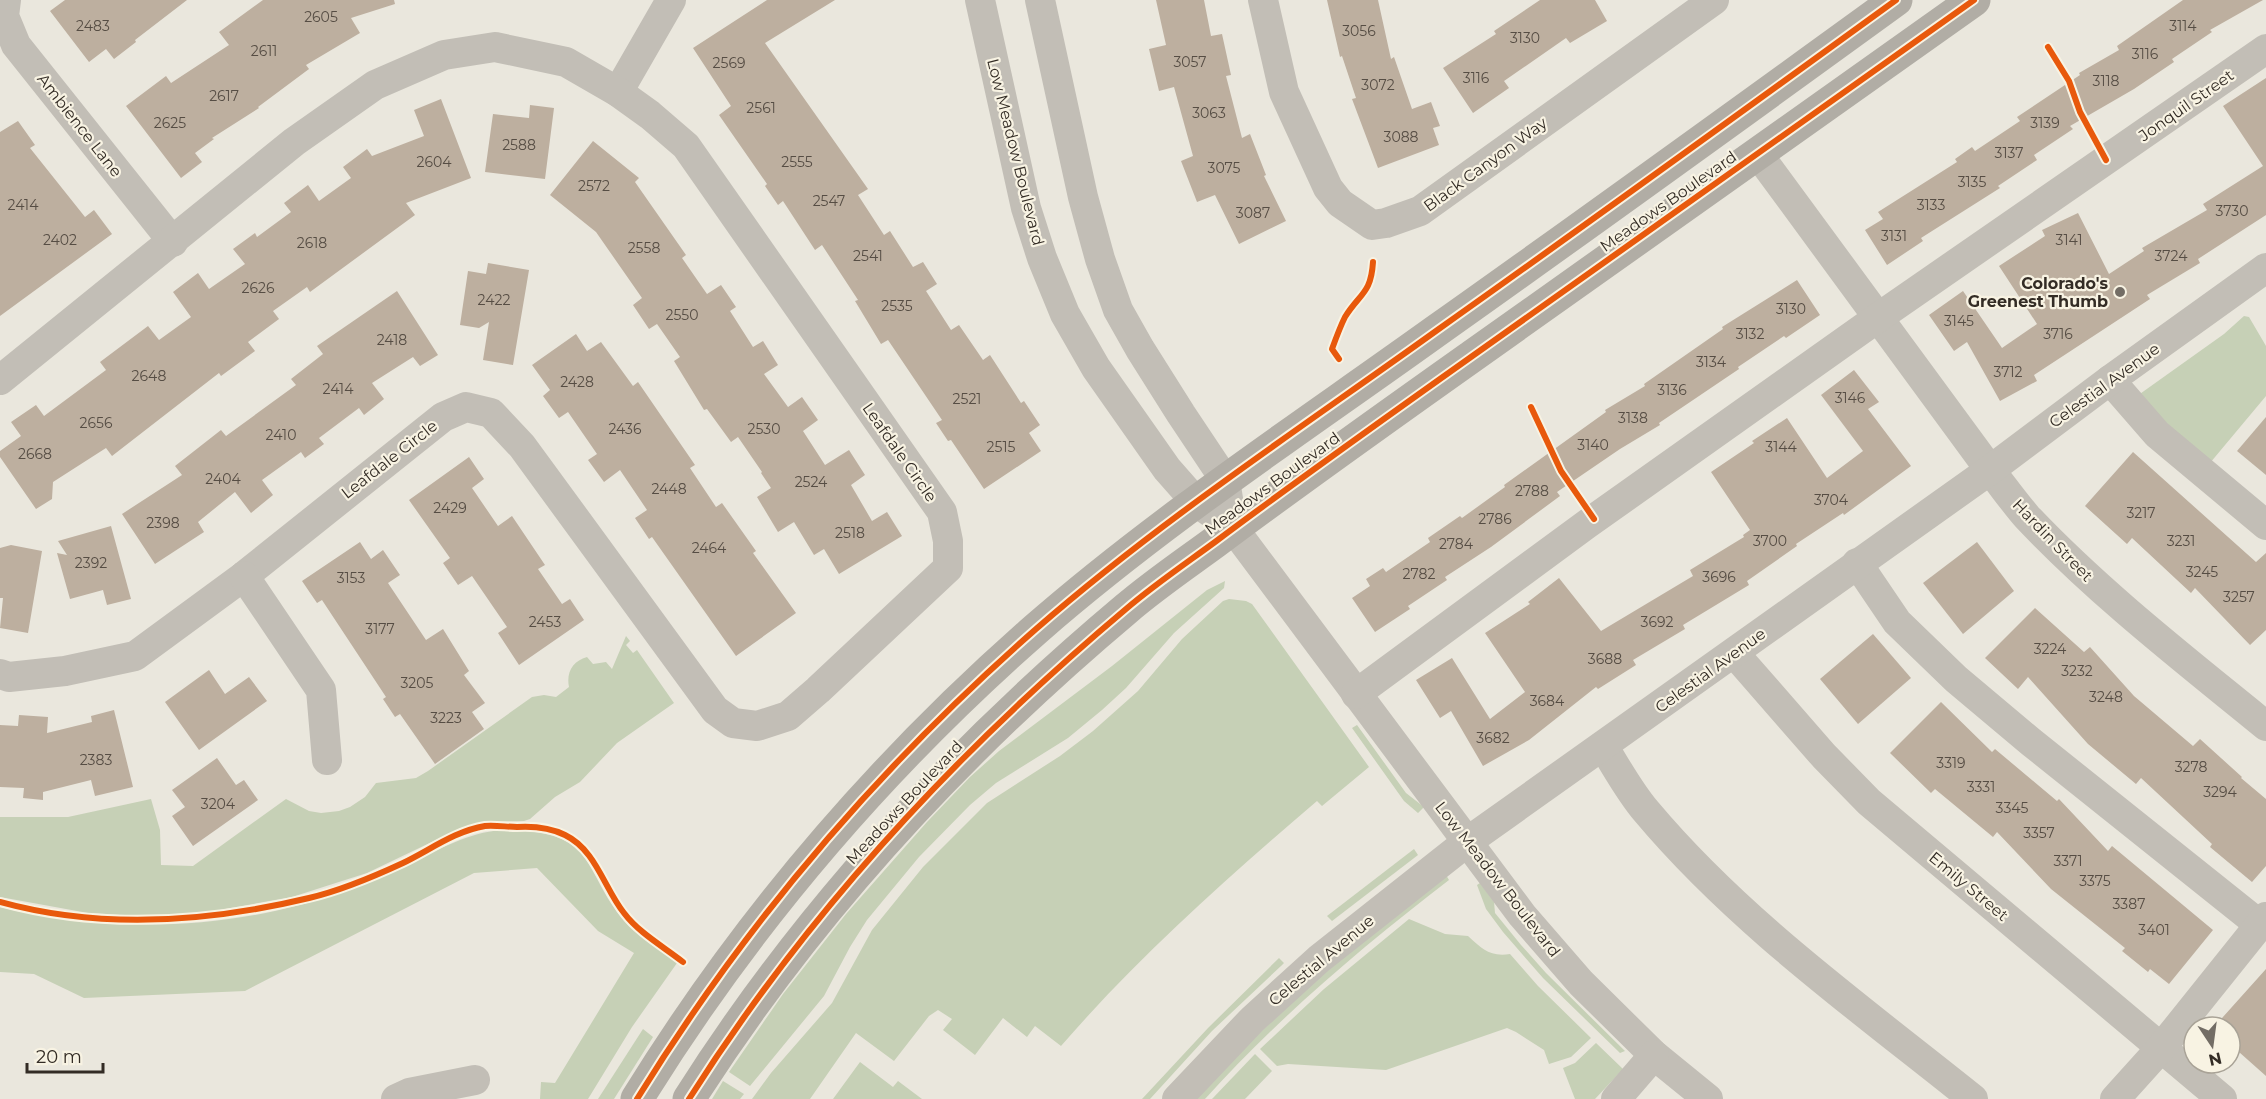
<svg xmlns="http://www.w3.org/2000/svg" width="2266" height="1099" font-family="Montserrat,sans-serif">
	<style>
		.green { fill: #c6d0b6 }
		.building { fill: #bdaf9f }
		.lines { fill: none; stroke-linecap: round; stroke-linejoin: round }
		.minor { stroke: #c2beb6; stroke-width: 30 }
		.major { stroke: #b1ada5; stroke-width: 33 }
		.cycleway-casing { stroke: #f8f3e3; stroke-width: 10 }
		.cycleway { stroke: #e8590c; stroke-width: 6 }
		.poi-dot { fill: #736d65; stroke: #f8f3e3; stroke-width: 2 }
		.labels { text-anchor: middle; stroke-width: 4.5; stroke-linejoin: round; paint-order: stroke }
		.number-label { font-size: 14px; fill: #564d44 }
		.street-label { font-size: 16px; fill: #332c25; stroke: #f8f3e3 }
		.poi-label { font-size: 16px; font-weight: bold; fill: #332c25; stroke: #f8f3e3; text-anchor: end }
	</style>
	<rect width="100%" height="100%" fill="#eae7dd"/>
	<g class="green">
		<path d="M2244,316L2249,317L2266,346V396L2210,463L2137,396L2224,334Z"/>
		<path d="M1225,581L1224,588L1174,633L1126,688L1102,710L1068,738L996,783L970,805L919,857L867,920L850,947L824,996L750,1086L729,1072L783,994L846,914L927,822L970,777L999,751L1112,666L1207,590Z"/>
		<path d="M1229,599L1246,601L1252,604L1369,767L1322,806L1317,801C1227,878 1139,956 1061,1046L1035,1026L1027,1037L1003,1018L975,1055L943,1030L952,1019L938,1010L929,1016L894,1061L856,1033L810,1099H752L771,1073L832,1003L872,930L923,867L987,803L1060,756L1093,731L1138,691L1182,639L1223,601Z"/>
		<path d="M626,636L630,641L626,645L633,653L637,650L674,703L617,743L580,782L555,797L530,819L524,821L483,822L461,828L367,873L292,897L214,911L170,915H126L88,913L0,897V817H68L151,799L160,830L161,865L193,866L286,799L309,811L321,813L339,811L350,807L365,797L376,783L416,778L428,771L532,697L544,695L556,697L569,687C566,672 573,661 587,657L593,664L606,662L612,669Z"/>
		<path d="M1357,725L1406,793L1424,807L1418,813L1404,801L1352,728Z"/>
		<path d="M501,830C533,831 568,831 587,861C597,877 604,894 615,909C630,932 656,947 677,963L632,1027L588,1099H540L541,1082L555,1083L634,953L598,931L537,868L474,873L245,991L84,998L34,974L0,972V907C113,935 236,930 345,891C368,883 391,873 412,862C442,848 468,833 501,830Z"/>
		<path d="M1414,849L1418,855L1332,921L1327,916Z"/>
		<path d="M1446,875L1449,880C1362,947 1279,1017 1205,1099H1196L1243,1048L1332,966Z"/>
		<path d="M1480,883L1494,902L1495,913L1521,945L1546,973L1625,1051L1620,1053L1543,978L1503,932L1486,909L1477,885Z"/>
		<path d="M1409,919L1445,934L1468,936C1482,949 1490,957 1510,954L1538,986L1591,1038L1571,1057L1549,1064L1544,1050L1516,1032L1507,1028L1386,1070L1288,1064L1277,1066L1260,1049L1324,989Z"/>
		<path d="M1279,958L1284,963L1281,966L1212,1031L1150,1099H1142L1208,1028Z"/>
		<path d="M643,1029L653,1037L614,1099H598Z"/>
		<path d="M1596,1043L1623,1069L1595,1099H1575L1563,1068L1575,1063Z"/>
		<path d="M1255,1054L1272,1071L1245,1099H1212Z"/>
		<path d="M860,1062L893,1087L898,1081L922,1099H833Z"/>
		<path d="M723,1081L744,1094L740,1099H712Z"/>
	</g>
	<g class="building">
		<path d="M65,0H187L135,40L136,42L114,59L106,49L89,62L50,11Z"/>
		<path d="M263,0H394L395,4L351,18L360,33L306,65L309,69L258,107L259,108L212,138L214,139L195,153L202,162L181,178L126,106L166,76L171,83L229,45L219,32Z"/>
		<path d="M767,0H835L765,43L868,189L858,195L884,235L890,231L913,267L923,262L937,284L926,291L951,330L959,325L983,360L990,355L1021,403L1024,401L1040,425L1029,433L1041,451L984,489L951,440L948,441L936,423L942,420L888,340L881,344L855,301L858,300L822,245L815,250L783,201L778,205L765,186L767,184L719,115L731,106L693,48Z"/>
		<path d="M1156,0H1204L1211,36L1222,34L1231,75L1226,76L1242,138L1250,134L1266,175L1264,176L1286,221L1239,244L1215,195L1197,202L1181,161L1193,156L1174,87L1159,91L1149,49L1166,45Z"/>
		<path d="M1327,0H1378L1391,59L1394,57L1412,109L1431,102L1440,126L1433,128L1439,145L1378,168L1352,99L1356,98L1342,56L1340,57Z"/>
		<path d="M1540,0H1595L1607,21L1570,43L1566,38L1504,81L1509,88L1473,113L1443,68L1496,34L1494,31Z"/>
		<path d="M2183,0H2263L2210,30L2212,32L2172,59L2174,62L2134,89L2070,126L2073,129L2034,155L2037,160L1998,186L2000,188L1921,238L1923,241L1887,265L1865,230L1883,219L1878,212L1957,162L1955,159L1972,147L1975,151L2020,121L2017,117L2080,75L2079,73L2119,50L2117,46Z"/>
		<path d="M2266,78V215L2198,259L2200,263L2147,295L2150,299L2034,375L2037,381L2000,401L1967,342L1954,351L1929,315L1963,291L2002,348L2037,324L1999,266L2045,236L2042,230L2078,213L2109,274L2144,251L2142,248L2207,210L2203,204L2263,166L2223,106Z"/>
		<path d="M441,99L471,178L406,203L415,215L310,292L307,287L273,311L279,319L248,342L255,351L221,376L219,373L112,456L106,448L53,482L52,499L36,509L0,457V451L21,436L11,422L36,405L44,416L106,370L100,362L148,326L159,340L191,317L173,292L198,273L209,289L245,264L233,249L255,233L257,237L291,212L284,203L308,185L319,201L351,178L343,167L367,149L372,156L424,136L414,110Z"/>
		<path d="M530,105L554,108L545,179L485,172L493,114L529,118Z"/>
		<path d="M18,121L35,145L30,148L85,217L94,210L112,234L0,316V132Z"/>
		<path d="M593,141L639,178L635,182L686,255L682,258L707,294L721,285L736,307L730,311L753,347L763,341L778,365L764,374L788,407L802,397L818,420L803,431L825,465L849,450L865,475L851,485L872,521L887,512L902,536L839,574L824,549L814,555L794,522L778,532L757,497L771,488L761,473L762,472L738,437L731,442L707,409L704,410L674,361L680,357L657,324L649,329L633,305L642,298L596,232L550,195Z"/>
		<path d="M488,263L529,270L513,365L483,360L489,322L479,328L460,325L468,271L486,274Z"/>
		<path d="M1797,280L1820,315L1786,338L1784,336L1738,367L1739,369L1659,423L1660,425L1620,449L1557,492L1560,496L1491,547L1445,577L1447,580L1408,606L1410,609L1375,632L1352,598L1370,586L1366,579L1383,568L1386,572L1430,542L1428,538L1460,516L1462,518L1505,487L1504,485L1606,412L1605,410L1645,386L1644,384L1723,329L1722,327Z"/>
		<path d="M397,291L438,355L420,366L413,357L372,383L384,399L364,415L359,408L319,438L324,444L305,458L301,452L262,480L273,495L251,513L235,492L198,522L204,532L155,564L122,514L182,475L175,466L221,430L226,436L296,385L291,379L323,354L317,346Z"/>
		<path d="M576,334L587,351L601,342L633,386L638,382L695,465L690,468L716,507L722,503L756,551L753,553L796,613L736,656L652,537L649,539L635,518L647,510L620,470L604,482L588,460L597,454L568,412L559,418L543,396L550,390L532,365Z"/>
		<path d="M1854,370L1879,402L1868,409L1911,466L1844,515L1843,513L1796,544L1797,546L1747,581L1749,585L1683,625L1685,629L1633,660L1636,665L1598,689L1596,687L1529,740L1483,766L1451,711L1440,718L1416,680L1452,658L1490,719L1525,692L1485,633L1530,604L1528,602L1559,578L1601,631L1693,576L1690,570L1744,537L1743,535L1750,530L1711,472L1754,443L1752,441L1787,418L1827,478L1863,451L1821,395Z"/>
		<path d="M2266,417V475L2237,451Z"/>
		<path d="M2133,452L2256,562L2266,553V630L2250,645L2195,588L2191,593L2132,538L2127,544L2085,506Z"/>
		<path d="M469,457L484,479L472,488L498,526L512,516L545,565L538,569L562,604L570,599L584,620L519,665L498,633L507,627L472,576L458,585L443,563L450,558L409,500Z"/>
		<path d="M111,526L131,599L107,605L103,590L70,599L57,553L67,555L58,541Z"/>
		<path d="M360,542L371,559L383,550L400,575L388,583L426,640L443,629L469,671L464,675L485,703L472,712L484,729L435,764L400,714L395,717L383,699L386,697L322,600L317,603L302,581Z"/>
		<path d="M1977,542L2014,591L1963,634L1923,583Z"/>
		<path d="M11,545L42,551L28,633L0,628L3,598H0V548Z"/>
		<path d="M2035,608L2084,652L2090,647L2134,696L2193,746L2200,739L2242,777L2241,778L2266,799V866L2252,882L2210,847L2212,844L2141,778L2136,784L2088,744L2028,677L2018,689L1985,658Z"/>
		<path d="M1873,634L1911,678L1858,724L1820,679Z"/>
		<path d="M209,670L225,694L249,677L267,701L199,750L165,702Z"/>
		<path d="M1941,702L1992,752L1995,749L2057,801L2059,799L2108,851L2112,846L2213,930L2169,984L2150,969L2148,972L2122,951L2125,948L2051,889L1997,832L1993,837L1935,789L1931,793L1890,753Z"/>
		<path d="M114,710L133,787L95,796L91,780L43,792V800L23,798L24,788L0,787V725L18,726L19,715L48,717L47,733L92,722L91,716Z"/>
		<path d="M217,758L236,785L244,780L258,800L193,846L172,816L185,807L172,790Z"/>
		<path d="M2266,969V1076L2230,1044V1027H2214Z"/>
	</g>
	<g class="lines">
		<g class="minor">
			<path d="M6,0L4,16L16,45L173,242"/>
			<path d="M980,0L1026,208L1042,258L1065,314L1096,368L1167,469L1196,502L1233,528L1522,915L1581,983L1654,1055L1708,1099"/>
			<path d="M1040,0L1083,197L1100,259L1118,310L1140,349L1181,414L1225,480L1229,505"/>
			<path d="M1263,0L1284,92L1328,188L1340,203L1372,225L1386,223L1420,211L1714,0"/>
			<path d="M618,92L671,0"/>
			<path d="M1758,154L1990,470C2002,485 2014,502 2027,517C2100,594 2184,659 2266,726"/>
			<path d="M0,380L294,142L375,85L444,55L495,47L566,62L618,92L650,115L686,146L942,512L948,541V568L818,690L788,716L757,726L733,723L715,710L522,446L491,413L466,407L443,417L244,576L135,656L65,671L9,677L0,674"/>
			<path d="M2110,380L2157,434L2266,525"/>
			<path d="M1857,563L1897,622L1956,679L2031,742L2260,925"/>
			<path d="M244,576L321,690L327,760"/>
			<path d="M1734,653L1824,756L1869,802L2222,1099"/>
			<path d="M1356,694L1587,524L1879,317L2266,49"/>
			<path d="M1603,746C1617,768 1629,791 1646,811C1739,922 1861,1009 1973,1099"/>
			<path d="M396,1099L409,1093L475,1080"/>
			<path d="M1177,1099L1252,1020L1319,959L1467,842L1990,470L2110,380L2266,268"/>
			<path d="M1616,1099L1654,1055"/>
			<path d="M2115,1099L2161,1048L2266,917"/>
		</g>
		<g class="major">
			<path d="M637,1099C745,924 881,765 1036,629C1161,520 1301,428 1436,331C1590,222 1743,111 1896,0"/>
			<path d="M689,1099C807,913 957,751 1126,609C1154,585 1185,564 1215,542C1299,479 1385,418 1471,357C1639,238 1807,119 1974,0"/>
		</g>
		<g class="cycleway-casing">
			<g id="cycleway">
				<path d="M2048,47L2069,81L2080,112L2106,160"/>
				<path d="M1339,359L1332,349C1336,338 1340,327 1345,317C1360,293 1371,294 1373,262"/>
				<path d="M1531,407L1561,471L1594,519"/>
				<path d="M0,902C101,930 209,922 309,898C339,891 375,876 403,863C430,850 455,831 485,826C495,825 507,827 517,827C534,826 549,827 565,835C596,850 604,888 624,913C639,933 664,947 683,962"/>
				<path d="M637,1099C745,924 881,765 1036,629C1161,520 1301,428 1436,331C1590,222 1743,111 1896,0"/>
				<path d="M689,1099C807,913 957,751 1126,609C1154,585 1185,564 1215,542C1299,479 1385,418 1471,357C1639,238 1807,119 1974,0"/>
			</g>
		</g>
		<use href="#cycleway" class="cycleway"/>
	</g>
	<circle class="poi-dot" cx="2120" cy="292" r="6"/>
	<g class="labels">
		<g class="number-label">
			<text x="321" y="22">2605</text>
			<text x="93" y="31">2483</text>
			<text x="2183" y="31">3114</text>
			<text x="1359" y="36">3056</text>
			<text x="1525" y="43">3130</text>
			<text x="264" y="56">2611</text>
			<text x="2145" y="59">3116</text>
			<text x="1190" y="67">3057</text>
			<text x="729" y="68">2569</text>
			<text x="1476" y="83">3116</text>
			<text x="2106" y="86">3118</text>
			<text x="1378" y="90">3072</text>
			<text x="224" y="101">2617</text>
			<text x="761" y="113">2561</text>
			<text x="1209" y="118">3063</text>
			<text x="170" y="128">2625</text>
			<text x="2045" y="128">3139</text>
			<text x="1401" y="142">3088</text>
			<text x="519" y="150">2588</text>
			<text x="2009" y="158">3137</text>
			<text x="434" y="167">2604</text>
			<text x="797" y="167">2555</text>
			<text x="1224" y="173">3075</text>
			<text x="1972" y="187">3135</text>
			<text x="594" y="191">2572</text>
			<text x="829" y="206">2547</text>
			<text x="23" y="210">2414</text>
			<text x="1931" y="210">3133</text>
			<text x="2232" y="216">3730</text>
			<text x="1253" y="218">3087</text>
			<text x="1894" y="241">3131</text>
			<text x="60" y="245">2402</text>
			<text x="2069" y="245">3141</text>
			<text x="312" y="248">2618</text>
			<text x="644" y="253">2558</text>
			<text x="868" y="261">2541</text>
			<text x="2171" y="261">3724</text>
			<text x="258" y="293">2626</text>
			<text x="494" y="305">2422</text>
			<text x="897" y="311">2535</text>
			<text x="1791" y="314">3130</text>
			<text x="682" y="320">2550</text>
			<text x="1959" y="326">3145</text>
			<text x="1750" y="339">3132</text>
			<text x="2058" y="339">3716</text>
			<text x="392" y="345">2418</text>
			<text x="1711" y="367">3134</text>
			<text x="2008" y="377">3712</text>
			<text x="149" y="381">2648</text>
			<text x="577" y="387">2428</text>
			<text x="338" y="394">2414</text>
			<text x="1672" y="395">3136</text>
			<text x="1850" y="403">3146</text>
			<text x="967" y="404">2521</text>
			<text x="1633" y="423">3138</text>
			<text x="96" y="428">2656</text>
			<text x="625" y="434">2436</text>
			<text x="764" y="434">2530</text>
			<text x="281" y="440">2410</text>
			<text x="1593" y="450">3140</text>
			<text x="1001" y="452">2515</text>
			<text x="1781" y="452">3144</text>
			<text x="35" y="459">2668</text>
			<text x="223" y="484">2404</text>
			<text x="811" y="487">2524</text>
			<text x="669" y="494">2448</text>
			<text x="1532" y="496">2788</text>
			<text x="1831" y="505">3704</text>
			<text x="450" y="513">2429</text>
			<text x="2141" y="518">3217</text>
			<text x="1495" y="524">2786</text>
			<text x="163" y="528">2398</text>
			<text x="850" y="538">2518</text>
			<text x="1770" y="546">3700</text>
			<text x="2181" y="546">3231</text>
			<text x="1456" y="549">2784</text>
			<text x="709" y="553">2464</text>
			<text x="91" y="568">2392</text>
			<text x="2202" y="577">3245</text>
			<text x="1419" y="579">2782</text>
			<text x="1719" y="582">3696</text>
			<text x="351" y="583">3153</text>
			<text x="2239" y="602">3257</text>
			<text x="545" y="627">2453</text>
			<text x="1657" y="627">3692</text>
			<text x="380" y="634">3177</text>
			<text x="2050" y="654">3224</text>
			<text x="1605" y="664">3688</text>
			<text x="2077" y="676">3232</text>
			<text x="417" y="688">3205</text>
			<text x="2106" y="702">3248</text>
			<text x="1547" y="706">3684</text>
			<text x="446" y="723">3223</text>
			<text x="1493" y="743">3682</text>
			<text x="96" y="765">2383</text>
			<text x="1951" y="768">3319</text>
			<text x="2191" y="772">3278</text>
			<text x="1981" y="792">3331</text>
			<text x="2220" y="797">3294</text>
			<text x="218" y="809">3204</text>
			<text x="2012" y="813">3345</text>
			<text x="2039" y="838">3357</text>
			<text x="2068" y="866">3371</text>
			<text x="2095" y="886">3375</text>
			<text x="2129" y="909">3387</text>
			<text x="2154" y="935">3401</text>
		</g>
		<g class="street-label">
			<text transform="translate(2186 105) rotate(-35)" y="6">Jonquil Street</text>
			<text transform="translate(80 125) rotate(52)" y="6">Ambience Lane</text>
			<text transform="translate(1016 152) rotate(76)" y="6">Low Meadow Boulevard</text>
			<text transform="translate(1485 164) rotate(-36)" y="6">Black Canyon Way</text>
			<text transform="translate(1668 201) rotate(-35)" y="6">Meadows Boulevard</text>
			<text transform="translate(2104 385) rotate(-36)" y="6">Celestial Avenue</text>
			<text transform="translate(900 452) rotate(55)" y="6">Leafdale Circle</text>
			<text transform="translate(389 459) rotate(-38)" y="6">Leafdale Circle</text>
			<text transform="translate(1272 483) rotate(-36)" y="6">Meadows Boulevard</text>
			<text transform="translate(2053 540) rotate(46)" y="6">Hardin Street</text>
			<text transform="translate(1710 670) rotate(-36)" y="6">Celestial Avenue</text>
			<text transform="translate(904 802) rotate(-47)" y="6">Meadows Boulevard</text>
			<text transform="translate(1498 879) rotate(52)" y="6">Low Meadow Boulevard</text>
			<text transform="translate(1969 886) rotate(40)" y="6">Emily Street</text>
			<text transform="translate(1321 960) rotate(-40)" y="6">Celestial Avenue</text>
		</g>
		<g class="poi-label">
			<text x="2108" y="289">Colorado's<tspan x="2108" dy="18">Greenest Thumb</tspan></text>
		</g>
	</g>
	<g transform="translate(2212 1045) rotate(167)"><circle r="28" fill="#f8f3e3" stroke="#a9a397" stroke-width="1.5"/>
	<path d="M0-4.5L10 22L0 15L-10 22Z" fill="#736d65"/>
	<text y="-9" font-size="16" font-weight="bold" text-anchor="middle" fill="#332c25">N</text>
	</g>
	<path d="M27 1063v9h76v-9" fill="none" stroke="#332c25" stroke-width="3"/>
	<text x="36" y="1063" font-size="18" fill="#332c25" stroke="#f8f3e3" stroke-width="4.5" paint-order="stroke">20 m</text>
</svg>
